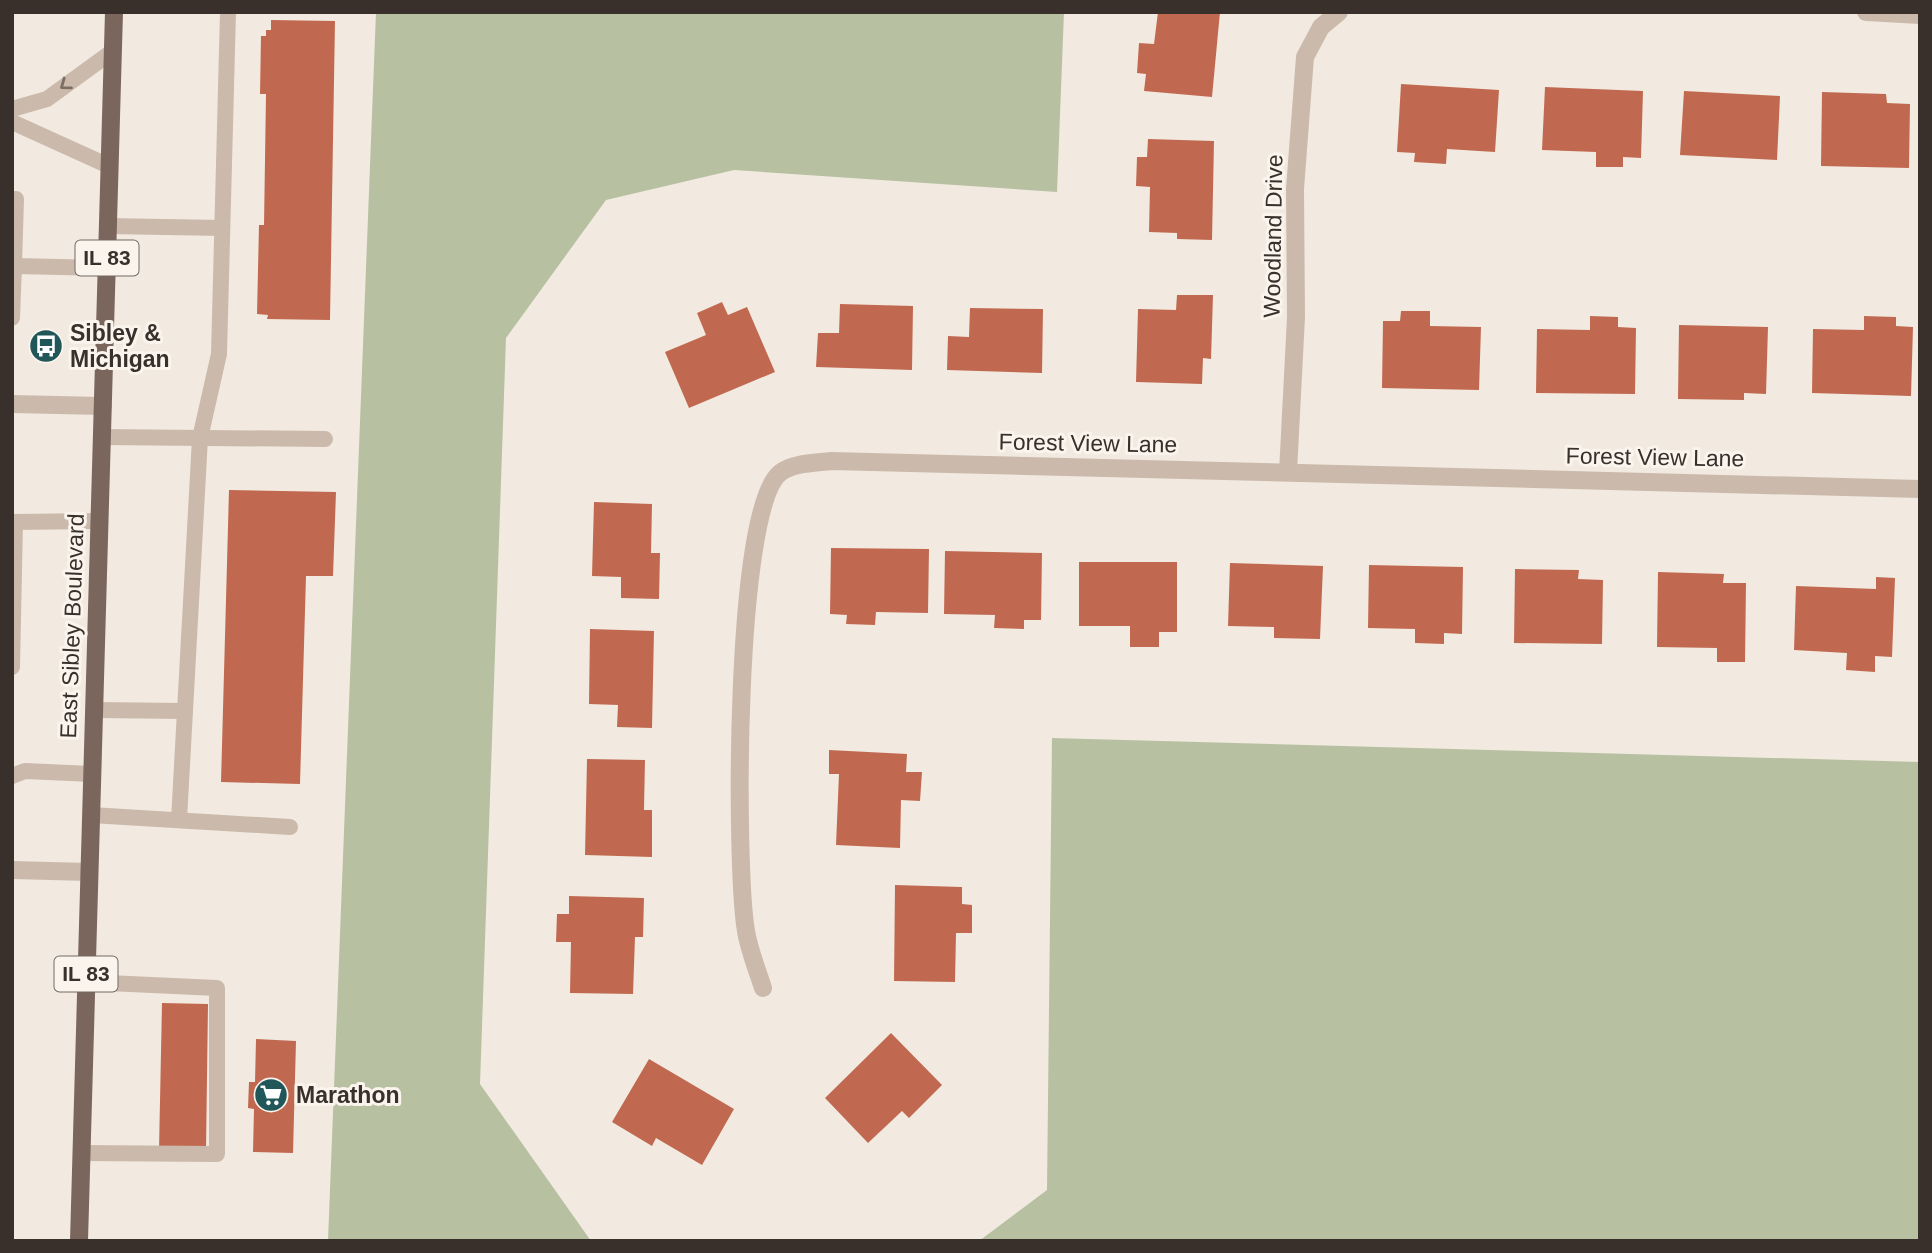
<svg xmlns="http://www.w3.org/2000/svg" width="1932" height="1253" font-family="Helvetica,sans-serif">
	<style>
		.green { fill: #b7c1a1 }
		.building { fill: #c16950 }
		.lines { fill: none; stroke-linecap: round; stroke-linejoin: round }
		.lane { stroke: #cbbaac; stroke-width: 16 }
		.street { stroke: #cbbaac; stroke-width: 18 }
		.primary { stroke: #7a665d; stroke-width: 18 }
		.oneway { stroke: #7b6e65 }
		.labels { text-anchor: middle; stroke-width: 6; stroke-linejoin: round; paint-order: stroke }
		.shield { fill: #faf4ed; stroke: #736a65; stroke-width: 2 }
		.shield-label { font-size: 21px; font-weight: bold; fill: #392f2b }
		.street-label { font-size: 23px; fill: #392f2b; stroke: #faf4ed }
		.poi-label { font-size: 23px; font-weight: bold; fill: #392f2b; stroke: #faf4ed; text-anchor: start }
	</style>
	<rect width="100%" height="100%" fill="#f2eae0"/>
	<g class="green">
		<path d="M376,12H1064L1057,192L734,170L606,200L506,338L480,1084L591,1241H328Z"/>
		<path d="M1052,738L1920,762V1241H979L1047,1190Z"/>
	</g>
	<g class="building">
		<path d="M1158,12H1220L1212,97L1144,91L1146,74L1137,73L1139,43L1154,44Z"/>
		<path d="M271,20L335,21L330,320L267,319L268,315L257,314L259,225H264L266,94H260L261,36H266V30H271Z"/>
		<path d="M1401,84L1499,90L1495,152L1447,149L1446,164L1414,162L1415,153L1397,152Z"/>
		<path d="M1545,87L1643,91L1641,158L1623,157V167H1596V152L1542,150Z"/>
		<path d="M1684,91L1780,96L1777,160L1680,155Z"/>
		<path d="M1822,92L1886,94L1887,103L1910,104L1909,168L1821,166Z"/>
		<path d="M1148,139L1214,141L1212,240L1177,239V233L1149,232L1150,187L1136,186L1137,157H1147Z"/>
		<path d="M1177,295H1213L1211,359L1203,358L1202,384L1136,382L1138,309L1176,310Z"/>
		<path d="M722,302L728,315L747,307L775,372L689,408L665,352L706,335L697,313Z"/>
		<path d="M840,304L913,306L912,370L816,367L818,333H839Z"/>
		<path d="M970,308L1043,309L1042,373L947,370L948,336L969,337Z"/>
		<path d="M1401,311H1430V326L1481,327L1479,390L1382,388L1383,321H1400Z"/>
		<path d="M1590,316L1618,317V327L1636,328L1635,394L1536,393L1537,329L1590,330Z"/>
		<path d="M1864,316L1896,317V326L1913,327L1911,396L1812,393L1813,329L1864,330Z"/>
		<path d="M1679,325L1768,327L1766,394L1744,393V400L1678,399Z"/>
		<path d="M229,490L336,492L333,576H306L300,784L221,782Z"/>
		<path d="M594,502L652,504L651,553H660L659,599L621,598V577L592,576Z"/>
		<path d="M831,548L929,549L928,613L876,612L875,625L846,624L847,615L830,614Z"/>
		<path d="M945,551L1042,553L1041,620H1024V629L994,628L995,615L944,614Z"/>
		<path d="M1079,562H1177V632H1159V647H1130V626H1079Z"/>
		<path d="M1230,563L1323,566L1320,639L1274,638V627L1228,626Z"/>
		<path d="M1369,565L1463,567L1462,634L1444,633V644L1415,643V629L1368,628Z"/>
		<path d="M1515,569L1579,570L1578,579L1603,580L1602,644L1514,643Z"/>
		<path d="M1658,572L1724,574L1723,583H1746L1745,662H1717V648L1657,647Z"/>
		<path d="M1876,577L1895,578L1892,657L1875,656V672L1846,670L1847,653L1794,650L1796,586L1876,589Z"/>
		<path d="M590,629L654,631L652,728L617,727L618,705L589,704Z"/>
		<path d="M829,750L907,754L906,772H922L920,801L901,800L900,848L836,845L839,774H829Z"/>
		<path d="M587,759L645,760L644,810H652V857L585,855Z"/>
		<path d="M895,885L962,887V904L972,905V933H956L955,982L894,981Z"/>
		<path d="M569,896L644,898L643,937H635L633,994L570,993L571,942H556L557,914H569Z"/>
		<path d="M162,1003L208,1004L206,1151L159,1150Z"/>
		<path d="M891,1033L942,1085L909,1118L902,1111L868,1143L825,1098Z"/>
		<path d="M256,1039L296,1041L293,1153L253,1152L254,1109L248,1108L249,1082H255Z"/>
		<path d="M649,1059L734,1109L702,1165L656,1138L652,1146L612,1122Z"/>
	</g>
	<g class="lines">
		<g class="lane">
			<path d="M12,109L47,99L113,51"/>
			<path d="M12,122L109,166"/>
			<path d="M12,199H16L14,266L106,268"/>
			<path d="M108,226L222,228"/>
			<path d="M12,318L14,266"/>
			<path d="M101,437L325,439"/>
			<path d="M12,522L99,521"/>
			<path d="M12,667L15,522"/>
			<path d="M94,710L185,711"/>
			<path d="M12,776L25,771L92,774"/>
			<path d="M91,815L290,827"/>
			<path d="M179,820L200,438L219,354L228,12"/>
			<path d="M81,1153L217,1154V988L86,982"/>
		</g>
		<g class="street">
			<path d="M1866,12L1920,15"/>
			<path d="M12,404L103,406"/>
			<path d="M1288,472L1296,317L1295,189L1305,57L1321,27L1339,12"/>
			<path d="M12,870L89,872"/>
			<path d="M763,988C757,969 749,950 746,931C735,866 734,510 780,473C792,463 816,463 831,461L1920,489"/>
		</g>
		<path class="primary" d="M79,1241L114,12"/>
	</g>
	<defs><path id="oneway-chevron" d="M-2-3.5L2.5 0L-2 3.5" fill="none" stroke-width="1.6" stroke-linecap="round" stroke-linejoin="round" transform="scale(1.75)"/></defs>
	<use class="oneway" href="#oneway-chevron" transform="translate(65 85) rotate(144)"/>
	<defs>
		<g id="bus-disc" transform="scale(1.75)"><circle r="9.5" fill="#225759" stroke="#faf4ed"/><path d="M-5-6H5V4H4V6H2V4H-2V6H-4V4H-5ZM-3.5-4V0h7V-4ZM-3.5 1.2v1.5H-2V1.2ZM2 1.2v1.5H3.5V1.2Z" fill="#fff"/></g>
		<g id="supermarket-disc" transform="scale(1.75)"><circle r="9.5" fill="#225759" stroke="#faf4ed"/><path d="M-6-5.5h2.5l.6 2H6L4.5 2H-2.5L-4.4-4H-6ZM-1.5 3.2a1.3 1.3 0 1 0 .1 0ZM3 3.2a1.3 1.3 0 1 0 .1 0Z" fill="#fff"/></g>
	</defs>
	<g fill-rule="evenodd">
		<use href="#bus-disc" x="46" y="346"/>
		<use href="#supermarket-disc" x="271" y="1095"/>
	</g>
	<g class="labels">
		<g class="shield">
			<rect x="75.5" y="240.5" width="63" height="35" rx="5"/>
			<rect x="54.5" y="956.5" width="63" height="35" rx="5"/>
		</g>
		<g class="shield-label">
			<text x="107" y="265">IL 83</text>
			<text x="86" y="981">IL 83</text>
		</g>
		<g class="street-label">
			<text transform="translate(1273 236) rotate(-89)" y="8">Woodland Drive</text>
			<text transform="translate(1088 443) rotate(1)" y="8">Forest View Lane</text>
			<text transform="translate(1655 457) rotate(1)" y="8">Forest View Lane</text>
			<text transform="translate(72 626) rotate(-88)" y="8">East Sibley Boulevard</text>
		</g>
		<g class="poi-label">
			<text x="70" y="341">Sibley &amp;<tspan x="70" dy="26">Michigan</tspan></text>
			<text x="296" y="1103">Marathon</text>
		</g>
	</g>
	<rect width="1932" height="1253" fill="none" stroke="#392f2b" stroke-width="28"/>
</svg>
